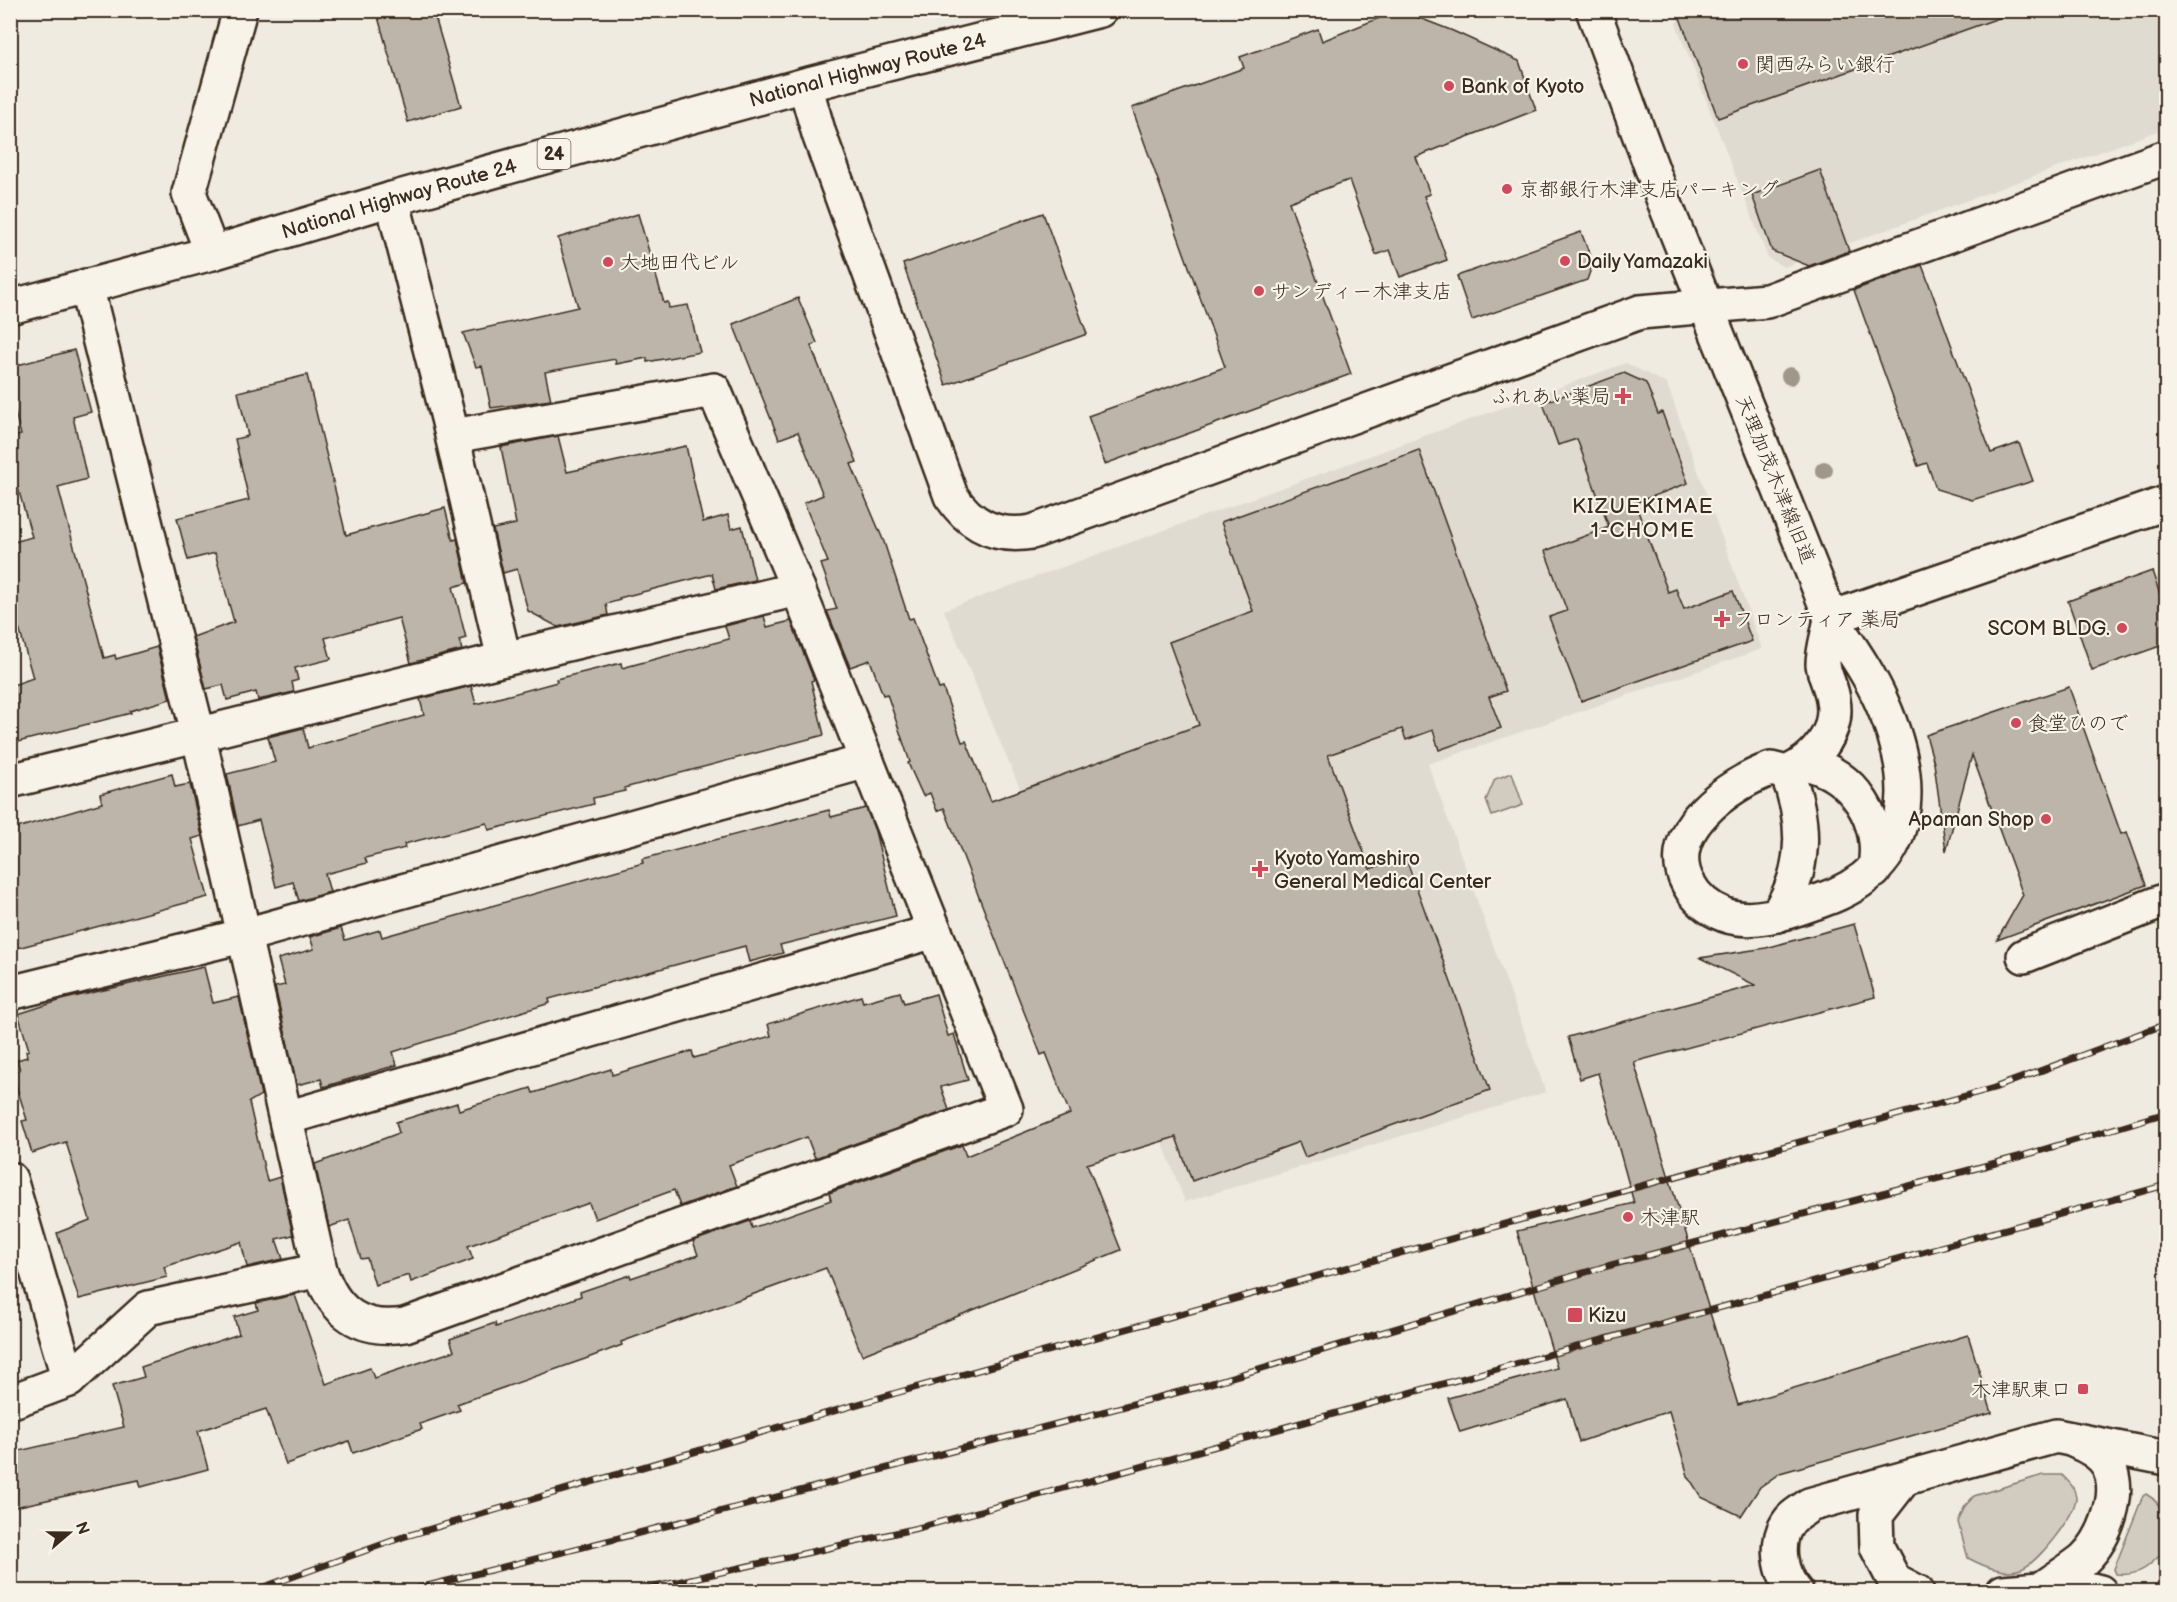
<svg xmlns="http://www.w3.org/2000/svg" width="2177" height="1602" font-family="'Balsamiq Sans','Klee One',sans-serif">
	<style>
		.built { fill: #e0dbd0 }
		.green { fill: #d1cbc0; stroke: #867a6f; stroke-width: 1.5 }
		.building { fill: #bdb5aa; stroke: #3b2a1e; stroke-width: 1.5 }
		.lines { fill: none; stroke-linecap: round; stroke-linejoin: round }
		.minor-casing { stroke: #3b2a1e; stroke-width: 38 }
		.tertiary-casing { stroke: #3b2a1e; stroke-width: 38 }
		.trunk-casing { stroke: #3b2a1e; stroke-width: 38 }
		.minor { stroke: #f7f3e8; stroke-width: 33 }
		.tertiary { stroke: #f7f3e8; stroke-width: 33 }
		.trunk { stroke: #f7f3e8; stroke-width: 33 }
		.rail-casing { stroke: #3b2a1e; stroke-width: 7 }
		.rail { stroke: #f7f3e8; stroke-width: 4.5; stroke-dasharray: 14; stroke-linecap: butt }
		.tree { fill: #a0978b }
		.poi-dot { fill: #d1495b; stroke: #f7f3e8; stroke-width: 2 }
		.labels { text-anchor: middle; stroke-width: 4.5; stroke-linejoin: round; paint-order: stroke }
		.shield { fill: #f7f3e8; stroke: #73665b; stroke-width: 1.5 }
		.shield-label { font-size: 18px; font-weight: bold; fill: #3b2a1e }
		.poi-label { font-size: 20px; fill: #3b2a1e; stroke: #f7f3e8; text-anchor: start }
		.street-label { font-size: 20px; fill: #3b2a1e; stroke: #f7f3e8 }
		.neighbourhood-label { font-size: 21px; letter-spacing: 1.5px; fill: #3b2a1e; stroke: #f7f3e8 }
	</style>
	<rect width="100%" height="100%" fill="#efebe0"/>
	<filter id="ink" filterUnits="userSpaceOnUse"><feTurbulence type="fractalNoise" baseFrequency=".0167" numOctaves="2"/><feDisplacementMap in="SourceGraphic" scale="12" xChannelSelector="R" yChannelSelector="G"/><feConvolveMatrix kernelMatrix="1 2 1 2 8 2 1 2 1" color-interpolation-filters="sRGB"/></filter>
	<g filter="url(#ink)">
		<g class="built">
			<path d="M1683,10L2156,11L2166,39V128L1784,267L1768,258L1676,24Z"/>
			<path d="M1626,363L1667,384L1762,649L1428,764L1546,1092L1185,1202L1099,975L944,610Z"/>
		</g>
		<g class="green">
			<path d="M1512,773L1523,805L1492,816L1486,800L1495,779Z"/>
			<path d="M2043,1475H2062C2069,1482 2075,1487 2076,1498C2076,1514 2037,1564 2021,1569C2003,1575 1983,1566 1968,1558L1958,1522L1965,1506L1974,1496Z"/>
			<path d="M2146,1494C2165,1504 2171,1531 2165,1550C2150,1566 2139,1577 2116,1574L2114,1569L2143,1496Z"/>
		</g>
		<g class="building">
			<path d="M376,10H433L461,106L408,122Z"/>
			<path d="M1399,10L1453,31L1519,61L1536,110L1416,157L1430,194L1424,196L1447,260L1400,277L1390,250L1376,255L1349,180L1289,202L1351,374L1105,464L1088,416L1225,367L1132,108L1244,68L1240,57L1318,29L1322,41Z"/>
			<path d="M1677,10H2006L2007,15L1718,118Z"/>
			<path d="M1820,170L1849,251L1809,266L1772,251L1752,195Z"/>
			<path d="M1043,213L1087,334L946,385L903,264Z"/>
			<path d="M638,214L664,303L668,302L669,308L688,305L700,352L647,362V358L616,364L615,359L545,372L551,400L491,408L482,366L476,367L463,333L578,307L558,238Z"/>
			<path d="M1581,232L1593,263L1587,280L1472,320L1457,276Z"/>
			<path d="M1922,265L1991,453L2019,443L2033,481L1972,500L1936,489L1927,463L1918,466L1854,290Z"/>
			<path d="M798,298L817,343L811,346L857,462L851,464L884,542L909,619L913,618L939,689L943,688L962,742L966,741L991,801L1199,725L1169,642L1253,611L1221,522L1419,450L1506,691L1489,697L1501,728L1439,750L1433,730L1406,740L1402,729L1328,755L1370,869L1405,856L1490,1090L1305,1157L1299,1142L1192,1181L1176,1137L1087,1164L1121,1250L862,1355L826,1268L621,1342L622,1345L585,1359L457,1404L460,1410L420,1424L422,1429L353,1453L349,1441L286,1464L266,1409L198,1431L208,1469L141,1487L139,1480L10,1508V1453L124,1427L112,1386L144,1377L141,1367L239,1334L234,1317L258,1310L256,1303L295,1295L326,1384L370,1368L374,1378L454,1351L450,1339L495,1323L496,1327L581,1296L580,1292L630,1275L631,1278L698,1255L693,1241L750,1221L752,1228L831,1200L829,1193L962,1145L966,1156L1070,1114L1046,1053L1041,1055L944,808L937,811L930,793L923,796L908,763L910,762L887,694L883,695L870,660L850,667L827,611L837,609L821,564L828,562L804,503L823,495L798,432L779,439L733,324Z"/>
			<path d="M74,350L91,412L73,417L87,479L58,487L104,658L115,655L116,659L157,647L170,699L130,711L131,713L10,744V686L33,678L10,596V543L32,537L10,460V438L21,435L10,394V367Z"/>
			<path d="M1624,373L1646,383L1658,414L1662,412L1688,483L1635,503L1668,592L1676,589L1684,609L1733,591L1752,641L1581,701L1549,617L1567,611L1545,551L1609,527L1577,439L1558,445L1543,403Z"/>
			<path d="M307,375L346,535L445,508L453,540L457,539L467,583L453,587L466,638L459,640L462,650L411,663L399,618L325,638L331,659L295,668L298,680L292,682L294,692L258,700L256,692L227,700L223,685L206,689L193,637L234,622L215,553L188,560L177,518L249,500L235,439L248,436L238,392Z"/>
			<path d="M558,436L567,472L686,446L703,522L728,515L731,529L742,526L755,580L716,589L712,574L619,598L620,600L606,604L608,615L558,627L528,611L517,569L503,573L493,529L516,524L501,447Z"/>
			<path d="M2152,571L2166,612V644L2092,670L2068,601Z"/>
			<path d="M764,616L767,627L791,621L814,680L811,681L824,735L624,788L625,791L593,798L594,804L489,830L487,823L404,844L405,848L365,858L367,863L325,874L330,892L299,901L293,882L276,887L259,820L238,826L227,774L275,762L268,737L303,728L308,748L424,715L420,699L471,686L476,704L557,682L556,679L621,663L622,668L729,639L725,626Z"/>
			<path d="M2069,687L2121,834L2127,832L2146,885L1997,940L2023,895L1972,755L1946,851L1934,763L1926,735Z"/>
			<path d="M172,774L175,787L190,784L202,836L192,839L208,897L10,950V830L102,803L100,794Z"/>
			<path d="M866,808L875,831L896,916L780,945L783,953L749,962L745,946L549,999L550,1003L393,1052L397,1065L323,1087L321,1079L297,1085L275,987L285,985L278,959L314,949L310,937L341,928L345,940L380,930L382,937L643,863L642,859L829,810L831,817Z"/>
			<path d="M1854,924L1875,997L1634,1062L1738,1405L1968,1335L1992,1413L1780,1473L1760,1487L1741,1516L1701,1497L1688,1476L1669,1411L1579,1442L1567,1399L1460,1432L1448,1398L1557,1368L1517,1231L1634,1203L1598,1073L1580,1079L1568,1037L1755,985L1700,958L1766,948Z"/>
			<path d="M204,967L213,1003L239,997L261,1095L249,1102L267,1181L280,1177L293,1235L276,1239L283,1259L247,1267L241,1242L164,1267L167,1277L79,1299L57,1233L90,1220L66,1142L32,1153L22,1121L27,1120L12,1072L20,1070L17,1060L27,1057L26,1051L29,1050L18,1014L65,999Z"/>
			<path d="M900,992L904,1003L936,994L948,1036L954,1034L968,1080L941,1087L949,1110L815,1158L807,1137L729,1165L737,1186L680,1206L674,1190L595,1219L589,1203L468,1246L473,1259L411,1282L409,1275L375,1285L367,1258L361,1259L349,1220L329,1227L315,1164L399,1133L396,1122L457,1103L459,1110L531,1088L533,1093L611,1069L612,1075L692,1051L694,1058L771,1036L768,1024L861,996L863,1002Z"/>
		</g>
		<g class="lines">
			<g class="minor-casing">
				<g id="minor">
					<path d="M805,85L819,134L951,496C971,526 996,538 1032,532L1640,312L1767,301L2166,157"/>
					<path d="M392,199L448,418L504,659"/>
					<path d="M212,253L189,193L240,10"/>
					<path d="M86,286L198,733L320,1270C334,1312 360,1332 405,1325L1006,1109L798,589L714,390L453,436"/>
					<path d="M1831,618C1849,645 1869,673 1882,703C1918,784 1917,867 1822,900C1793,910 1756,926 1725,915C1709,909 1696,898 1688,883C1660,832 1730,783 1771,769L1787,773C1815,760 1839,733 1833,700C1832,688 1824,676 1823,664C1823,649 1829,632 1831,618Z"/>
					<path d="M1804,763C1853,772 1886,823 1874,871"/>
					<path d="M10,781L504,659L798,589"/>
					<path d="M1777,915C1807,871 1806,821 1787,773"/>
					<path d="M2024,956L2166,900"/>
					<path d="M10,993L242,936L867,761"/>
					<path d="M286,1118L935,931"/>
					<path d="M10,1179L69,1380L148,1308L320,1270"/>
					<path d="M10,1402L69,1380"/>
					<path d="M1904,1479L1876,1515L1877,1547L1894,1580L1917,1592"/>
					<path d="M2046,1586C2058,1577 2072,1569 2084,1559C2105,1539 2123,1493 2108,1465C2101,1453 2087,1446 2075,1441"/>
					<path d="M1796,1592C1779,1574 1774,1540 1790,1520C1795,1514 1804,1510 1809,1505L2056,1436L2166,1458"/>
					<path d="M2003,1592L2076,1586L2100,1592"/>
				</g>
			</g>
			<g class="tertiary-casing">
				<path id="tertiary" d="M1593,10L1664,201L1831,618L2166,503"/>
			</g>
			<g class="trunk-casing">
				<g id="trunk">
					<path id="s1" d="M10,307L212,253L392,199L805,85L1100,10"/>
				</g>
			</g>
			<use href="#minor" class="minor"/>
			<use href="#tertiary" class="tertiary"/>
			<use href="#trunk" class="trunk"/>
			<g class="rail-casing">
				<g id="rail">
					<path d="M250,1592L403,1537L896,1393L1994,1088L2166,1024"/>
					<path d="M403,1592L635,1534L1198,1387L1600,1268L2022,1156L2166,1113"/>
					<path d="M633,1592L922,1527L2166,1185"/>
				</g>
			</g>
			<use href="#rail" class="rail"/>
		</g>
		<g class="tree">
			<circle cx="1790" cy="376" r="9"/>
			<circle cx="1824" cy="470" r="9"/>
		</g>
	</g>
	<g class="poi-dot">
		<circle cx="1743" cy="64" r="6"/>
		<circle cx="1449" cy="86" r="6"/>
		<circle cx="1507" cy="189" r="6"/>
		<circle cx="1565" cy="261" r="6"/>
		<circle cx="608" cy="262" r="6"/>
		<circle cx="1259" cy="291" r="6"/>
		<path d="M1620 387h6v6h6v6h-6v6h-6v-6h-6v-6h6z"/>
		<path d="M1719 610h6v6h6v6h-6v6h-6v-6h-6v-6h6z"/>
		<circle cx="2122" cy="628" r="6"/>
		<circle cx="2016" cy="723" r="6"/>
		<circle cx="2046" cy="819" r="6"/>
		<path d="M1257 860h6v6h6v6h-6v6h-6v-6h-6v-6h6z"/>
		<circle cx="1628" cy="1217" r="6"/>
		<rect x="1567" y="1307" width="16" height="16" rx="3"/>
		<rect x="2077" y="1383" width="12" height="12" rx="3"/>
	</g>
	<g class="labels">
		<rect class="shield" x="537.5" y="139" width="33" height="30" rx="4.5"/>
		<g class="shield-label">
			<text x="554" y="160">24</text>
		</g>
		<g class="poi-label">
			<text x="1755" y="71">関西みらい銀行</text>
			<text x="1461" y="93">Bank of Kyoto</text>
			<text x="1519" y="196">京都銀行木津支店パーキング</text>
			<text x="1577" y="268">Daily Yamazaki</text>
			<text x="620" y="269">大地田代ビル</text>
			<text x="1271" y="298">サンディー木津支店</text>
			<text x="1611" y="403" text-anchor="end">ふれあい薬局</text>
			<text x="1734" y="626">フロンティア 薬局</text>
			<text x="2110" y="635" text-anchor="end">SCOM BLDG.</text>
			<text x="2028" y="730">食堂ひので</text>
			<text x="2034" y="826" text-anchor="end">Apaman Shop</text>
			<text x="1274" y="865">Kyoto Yamashiro<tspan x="1274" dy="23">General Medical Center</tspan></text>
			<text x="1640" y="1224">木津駅</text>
			<text x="1588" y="1322">Kizu</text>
			<text x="2071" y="1396" text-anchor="end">木津駅東口</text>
		</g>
		<g class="street-label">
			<text dy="7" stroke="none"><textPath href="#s1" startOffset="890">National Highway Route 24</textPath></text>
			<text dy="7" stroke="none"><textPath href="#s1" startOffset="404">National Highway Route 24</textPath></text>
			<text transform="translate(1776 479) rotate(68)" y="7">天理加茂木津線旧道</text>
		</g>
		<g class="neighbourhood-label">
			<text x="1643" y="513">KIZUEKIMAE<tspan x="1643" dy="24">1-CHOME</tspan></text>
		</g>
	</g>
	<rect width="2177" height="1602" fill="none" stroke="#f7f3e8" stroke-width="36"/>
	<rect x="18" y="18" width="2141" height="1566" fill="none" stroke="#3b2a1e" stroke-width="2" filter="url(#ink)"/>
	<g transform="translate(69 1533) rotate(70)" stroke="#f7f3e8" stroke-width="4.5" paint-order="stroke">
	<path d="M0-4.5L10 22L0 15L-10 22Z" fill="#3b2a1e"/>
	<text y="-9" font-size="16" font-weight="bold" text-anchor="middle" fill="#3b2a1e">N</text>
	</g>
</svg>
